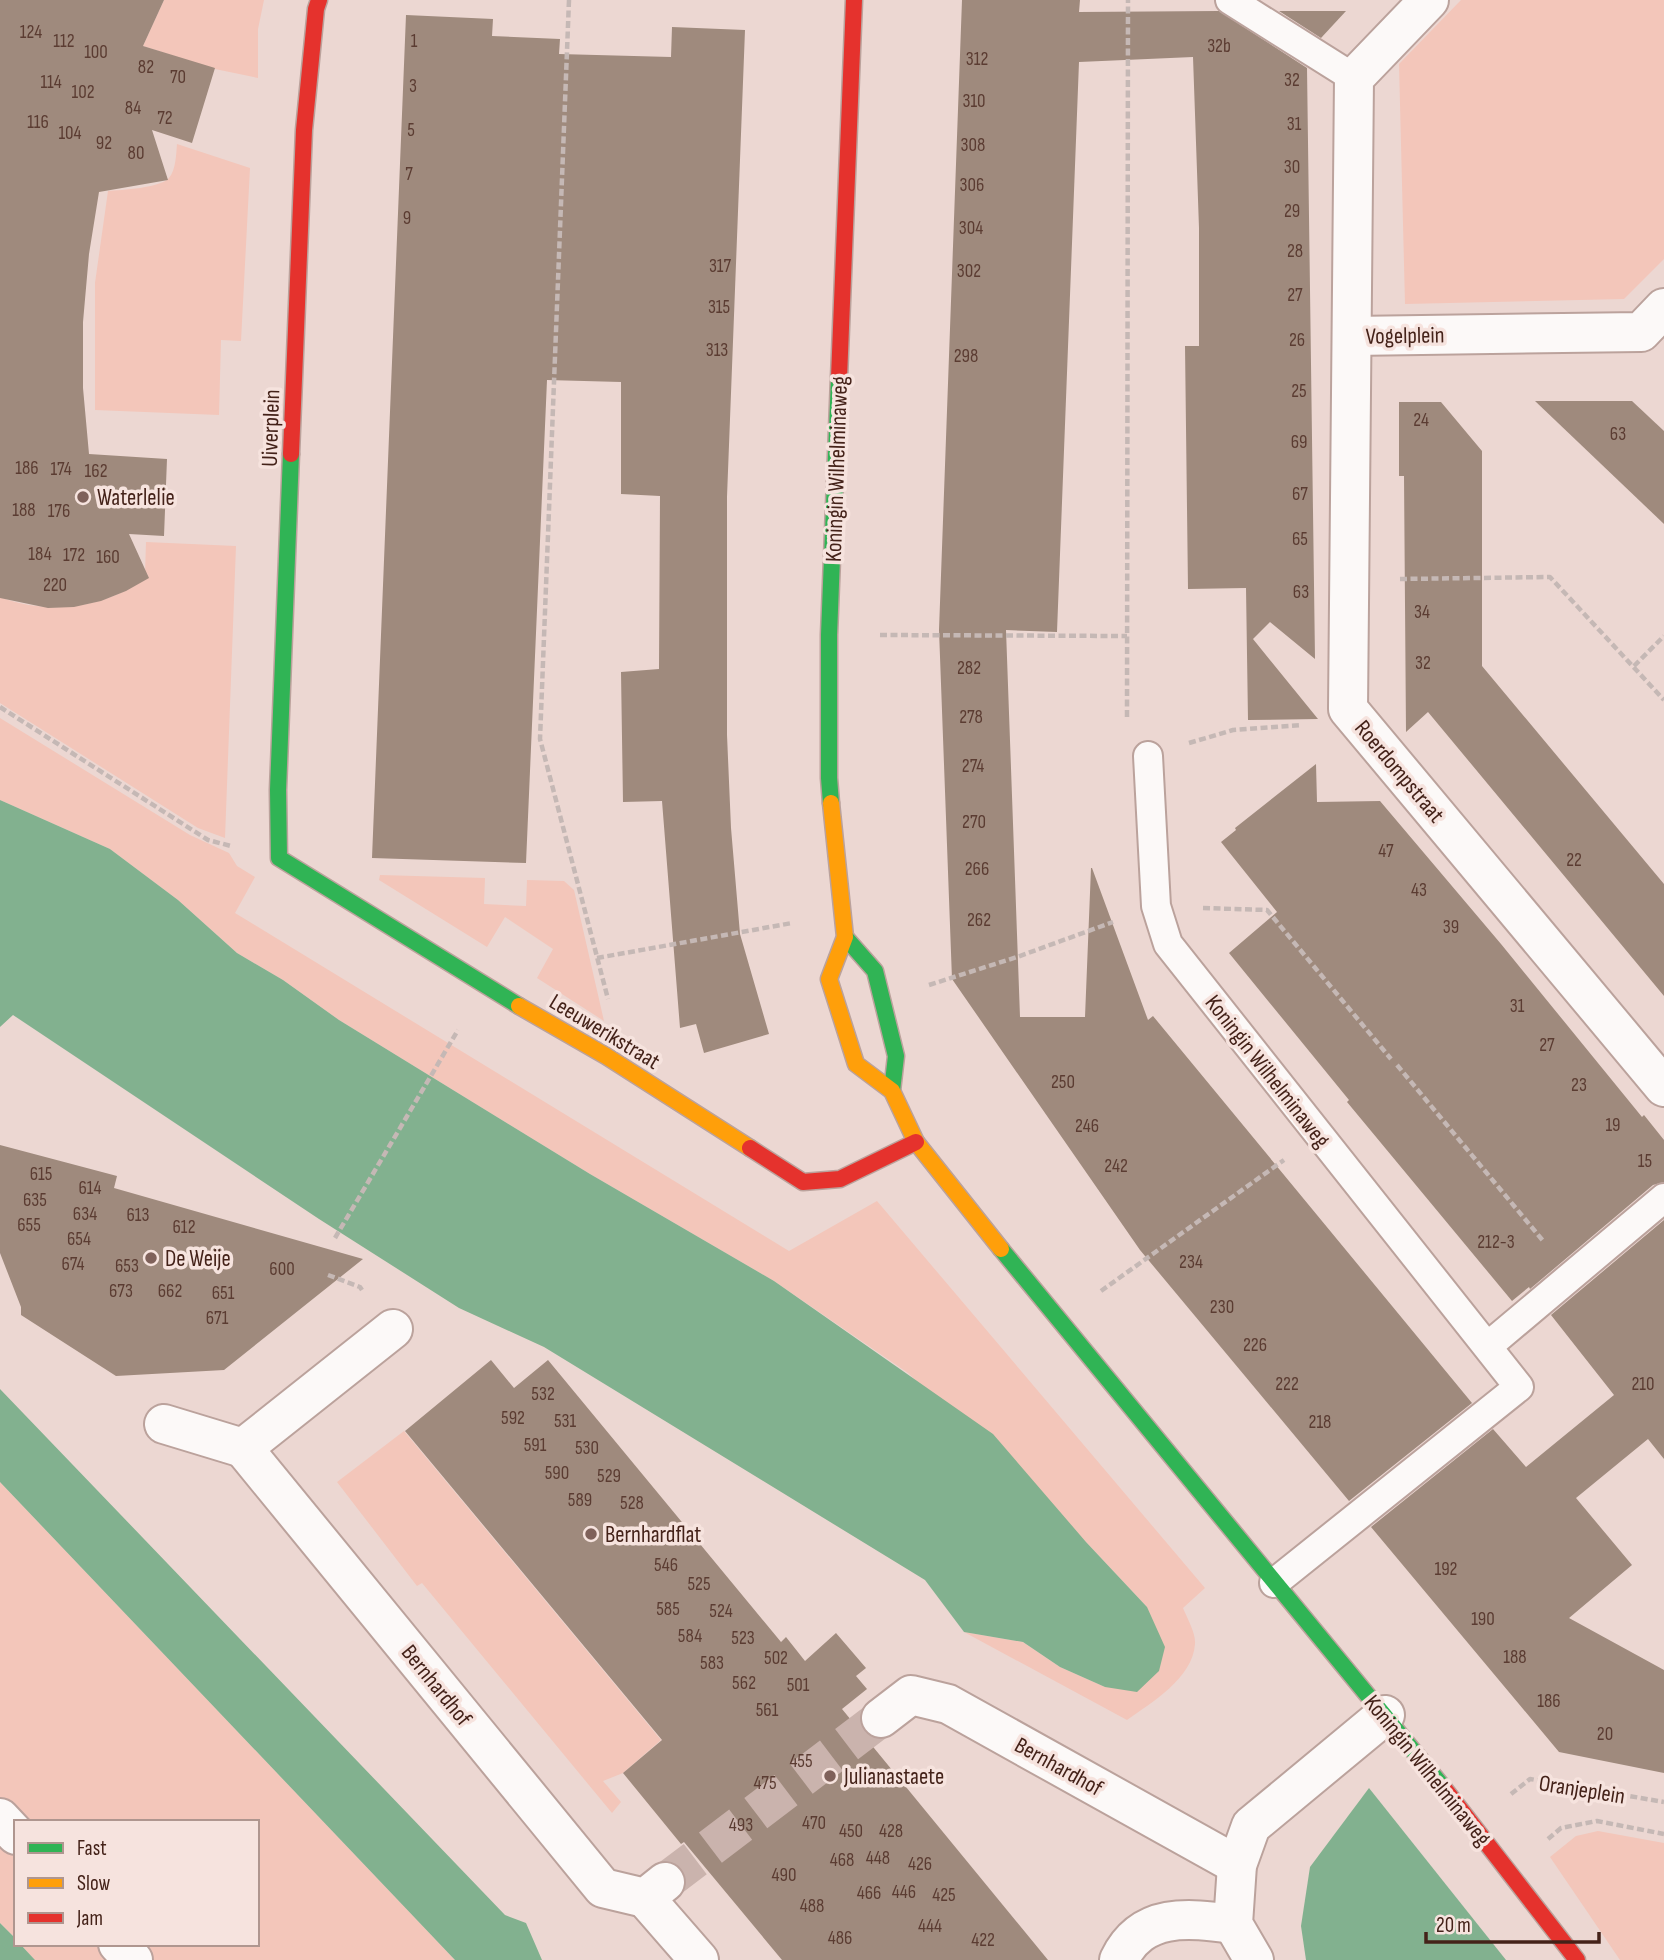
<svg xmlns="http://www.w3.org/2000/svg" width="1664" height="1960" font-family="'Sofia Sans Condensed',sans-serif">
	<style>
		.green { fill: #f3c6ba }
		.water { fill: #82b18f }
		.building { fill: #9f8a7d }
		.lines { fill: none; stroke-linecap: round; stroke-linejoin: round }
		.street-tunnel { stroke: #cab3ad; stroke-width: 38; stroke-dasharray: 38 19; stroke-linecap: butt }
		.lane-casing { stroke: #bba29c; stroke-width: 32 }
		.street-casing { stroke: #bba29c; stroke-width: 42 }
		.fast-casing { stroke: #bba29c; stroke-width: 19 }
		.slow-casing { stroke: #bba29c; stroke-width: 19 }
		.jam-casing { stroke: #bba29c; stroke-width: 19 }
		.path { stroke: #c5b8b5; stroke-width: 4.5; stroke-dasharray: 7 3.5; stroke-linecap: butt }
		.lane { stroke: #fcf9f8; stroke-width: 28 }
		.street { stroke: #fcf9f8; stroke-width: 38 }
		.fast { stroke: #30b455; stroke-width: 16 }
		.slow { stroke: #ff9f0a; stroke-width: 16 }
		.jam { stroke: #e5322d; stroke-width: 16 }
		.poi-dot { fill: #7f615a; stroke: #f6e3de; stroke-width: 2.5 }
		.labels { text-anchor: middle; stroke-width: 7; stroke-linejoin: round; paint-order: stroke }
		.number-label { font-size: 19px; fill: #5b3c32 }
		.street-label { font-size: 23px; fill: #442219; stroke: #f6e3de }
		.poi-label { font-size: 23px; fill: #442219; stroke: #f6e3de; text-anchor: start }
	</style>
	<rect width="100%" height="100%" fill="#ecd7d2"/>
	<g class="green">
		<path d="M164,0H264L258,29V78L215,69L143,46Z"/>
		<path d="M1461,0H1664V259L1624,299L1405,304L1399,64Z"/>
		<path d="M177,144L250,168L241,341L221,340L219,415L95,410V283L108,191C122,190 160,188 169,178C176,169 176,155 177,144Z"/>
		<path d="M146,542L236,546L225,838L198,828L0,703V597C50,616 105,608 148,577L147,573L145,574Z"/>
		<path d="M0,718L190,835L229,853L237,866L255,877L235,913L789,1251L877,1201L1205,1588L1183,1608C1187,1618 1196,1633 1195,1644C1193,1678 1151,1703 1127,1720L964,1632L1023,1642L1060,1667L1105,1687L1147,1607L1086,1542L908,1373L774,1281L590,1174L339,1020L283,980L237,953L178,900L110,849L0,800Z"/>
		<path d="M380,875L485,878L484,904L526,906L527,880L564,881L574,890L604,1021L537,978L553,949L505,917L487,947L379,880Z"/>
		<path d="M404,1431L661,1740L623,1773L603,1781L621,1802L612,1813L422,1583L417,1586L337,1482Z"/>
		<path d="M0,1482L455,1960H35L20,1944H257V1822H16V1939L0,1923Z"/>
		<path d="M1598,1831L1664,1843V1960H1620L1550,1857L1576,1836Z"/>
	</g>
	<g class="water">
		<path d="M0,800L110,849L178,900L237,953L283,980L339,1020L590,1174L774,1281L993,1434L1086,1542L1147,1607L1165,1647L1159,1671L1137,1692L1105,1687L1060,1667L1023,1642L964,1632L925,1580L544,1347L459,1308L319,1219L13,1015L0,1027Z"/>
		<path d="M0,1389L505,1915L526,1923L542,1960H455L0,1482Z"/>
		<path d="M1369,1788L1506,1960H1306L1301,1926L1310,1867Z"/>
		<path d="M0,1923L16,1939V1944H20L35,1960H0Z"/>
	</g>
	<g class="building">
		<path d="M0,0H164L143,46L215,68L192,143L152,130L168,180L99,192L89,254L83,322V388L89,454L167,459L164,536L129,534L149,578L126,591L101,601L74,607L48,608L0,598Z"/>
		<path d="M962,0H1080L1079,12L1219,11L1307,68L1315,659L1270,622L1253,639L1318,719L1248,720L1246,588L1188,589L1185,346H1199V228L1193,57L1079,62L1057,632L1006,630L1020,1017H1085L1091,868H1092L1148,1020L1153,1016L1472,1403L1349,1501L1140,1250L952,979L939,630Z"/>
		<path d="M1279,11H1346L1321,38Z"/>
		<path d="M406,15L493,19L492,36L560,39L559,54L671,57L672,27L745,30L727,497V735L731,828L740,934L769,1034L704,1053L696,1024L680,1028L662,801L623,802L621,672L659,669L660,496L621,494V382L547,380L526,863L372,858Z"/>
		<path d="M1535,401H1632L1664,431V524Z"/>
		<path d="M1399,402H1441L1482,451V666L1664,884V996L1428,712L1406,732L1404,476H1399Z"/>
		<path d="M1316,764L1317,802L1380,801L1501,944L1642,1117L1644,1115L1664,1140V1182L1653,1185L1530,1289L1529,1287L1512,1301L1347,1102L1349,1100L1229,953L1277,912L1221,842L1236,830L1235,828Z"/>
		<path d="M0,1145L117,1176L114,1188L363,1259L224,1370L116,1376L21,1315V1307L0,1253Z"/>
		<path d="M1664,1220V1459L1648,1439L1576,1498L1632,1565L1569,1618L1664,1670V1773L1559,1752L1371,1527L1493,1429L1526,1467L1614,1395L1551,1315Z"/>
		<path d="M491,1360L514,1388L548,1360L781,1642L786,1637L805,1661L836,1633L866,1668L856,1676L867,1689L842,1709L1048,1960H782L684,1842L681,1844L623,1773L662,1740L405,1431Z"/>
	</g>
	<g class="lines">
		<path class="street-tunnel" d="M665,1882L881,1718"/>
		<g class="lane-casing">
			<g id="lane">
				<path d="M1230,0L1354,78"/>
				<path d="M1148,756L1156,906L1168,944L1519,1387L1274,1583"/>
				<path d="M1488,1346L1664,1198"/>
			</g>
		</g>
		<g class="street-casing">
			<g id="street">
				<path d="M1429,0L1354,78L1348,709L1664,1087"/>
				<path d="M1352,336L1641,332L1664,308"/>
				<path d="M393,1329L243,1448L603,1888L645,1898L665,1882"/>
				<path d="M164,1424L243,1448"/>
				<path d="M881,1718L911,1695L948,1704L1237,1865"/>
				<path d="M0,1818L16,1835"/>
				<path d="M645,1898L699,1960"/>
				<path d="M118,1944L133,1960"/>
				<path d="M1119,1960C1142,1912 1188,1918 1233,1924"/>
				<path d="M1254,1960L1233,1924L1237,1865L1251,1826L1385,1715"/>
			</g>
		</g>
		<g class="fast-casing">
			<g id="fast">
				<path d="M291,454L278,790L279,858L519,1006"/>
				<path d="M831,803L829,778V635L839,378"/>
				<path d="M845,937L875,971L896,1056L892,1091"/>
				<path d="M1001,1249L1443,1787"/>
			</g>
		</g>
		<g class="slow-casing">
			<g id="slow">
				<path d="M831,803L845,937L829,979L856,1064L892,1091L916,1142L1001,1249"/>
				<path d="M519,1006L606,1056L750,1148"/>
			</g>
		</g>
		<g class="jam-casing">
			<g id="jam">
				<path d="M839,378L854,0"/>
				<path d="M291,454L304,130L316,9L319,0"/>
				<path d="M750,1148L803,1182L840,1179L916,1142"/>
				<path d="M1443,1787L1577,1960"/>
			</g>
		</g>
		<g class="path">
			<path d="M569,0L540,739L608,999"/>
			<path d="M1400,579L1550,577L1664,700"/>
			<path d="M880,635L1127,636"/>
			<path d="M1634,666L1664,636"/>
			<path d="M0,707L208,840L231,846"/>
			<path d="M1127,717L1128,0"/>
			<path d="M1189,743L1233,730L1301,725"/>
			<path d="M1203,908L1267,910L1391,1059"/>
			<path d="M597,958L792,923"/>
			<path d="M929,985L1017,957L1113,922"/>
			<path d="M1397,1065L1544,1242"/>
			<path d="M335,1238L458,1030"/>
			<path d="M328,1275L360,1287L362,1290"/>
			<path d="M1101,1291L1284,1160"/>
			<path d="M1511,1794L1530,1779L1664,1802"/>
			<path d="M1548,1839L1561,1828L1597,1821L1664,1834"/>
		</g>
		<use href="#lane" class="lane"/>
		<use href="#street" class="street"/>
		<use href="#fast" class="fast"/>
		<use href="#slow" class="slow"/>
		<use href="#jam" class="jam"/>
	</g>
	<g class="poi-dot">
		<circle cx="83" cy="497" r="7"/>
		<circle cx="151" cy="1258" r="7"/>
		<circle cx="591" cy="1534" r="7"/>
		<circle cx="830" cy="1776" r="7"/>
	</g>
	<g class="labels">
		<g class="number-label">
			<text x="31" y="38">124</text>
			<text x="64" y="47">112</text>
			<text x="414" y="47">1</text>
			<text x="1219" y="52">32b</text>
			<text x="96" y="58">100</text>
			<text x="977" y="65">312</text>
			<text x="146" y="73">82</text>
			<text x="178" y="83">70</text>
			<text x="1292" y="86">32</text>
			<text x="51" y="88">114</text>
			<text x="413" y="92">3</text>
			<text x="83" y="98">102</text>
			<text x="974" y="107">310</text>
			<text x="133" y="114">84</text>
			<text x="165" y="124">72</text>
			<text x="38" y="128">116</text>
			<text x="1294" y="130">31</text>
			<text x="411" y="136">5</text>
			<text x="70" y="139">104</text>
			<text x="104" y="149">92</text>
			<text x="973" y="151">308</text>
			<text x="136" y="159">80</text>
			<text x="1292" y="173">30</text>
			<text x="409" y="180">7</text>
			<text x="972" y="191">306</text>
			<text x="1292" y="217">29</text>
			<text x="407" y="224">9</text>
			<text x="971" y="234">304</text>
			<text x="1295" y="257">28</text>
			<text x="720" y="272">317</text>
			<text x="969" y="277">302</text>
			<text x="1295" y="301">27</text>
			<text x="719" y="313">315</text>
			<text x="1297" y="346">26</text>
			<text x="717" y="356">313</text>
			<text x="966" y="362">298</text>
			<text x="1299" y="397">25</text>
			<text x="1421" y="426">24</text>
			<text x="1618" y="440">63</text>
			<text x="1299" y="448">69</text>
			<text x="27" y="474">186</text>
			<text x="61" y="475">174</text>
			<text x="96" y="477">162</text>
			<text x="1300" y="500">67</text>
			<text x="24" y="516">188</text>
			<text x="59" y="517">176</text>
			<text x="1300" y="545">65</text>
			<text x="40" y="560">184</text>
			<text x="74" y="561">172</text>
			<text x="108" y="563">160</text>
			<text x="55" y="591">220</text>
			<text x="1301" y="598">63</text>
			<text x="1422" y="618">34</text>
			<text x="1423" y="669">32</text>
			<text x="969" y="674">282</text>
			<text x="971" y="723">278</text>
			<text x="973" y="772">274</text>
			<text x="974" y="828">270</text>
			<text x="1386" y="857">47</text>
			<text x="1574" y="866">22</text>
			<text x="977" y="875">266</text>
			<text x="1419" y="896">43</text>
			<text x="979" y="926">262</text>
			<text x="1451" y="933">39</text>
			<text x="1517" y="1012">31</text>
			<text x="1547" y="1051">27</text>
			<text x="1063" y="1088">250</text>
			<text x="1579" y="1091">23</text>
			<text x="1613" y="1131">19</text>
			<text x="1087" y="1132">246</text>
			<text x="1645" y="1167">15</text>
			<text x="1116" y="1172">242</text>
			<text x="41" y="1180">615</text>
			<text x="90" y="1194">614</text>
			<text x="35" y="1206">635</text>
			<text x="85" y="1220">634</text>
			<text x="138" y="1221">613</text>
			<text x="29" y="1231">655</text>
			<text x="184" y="1233">612</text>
			<text x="79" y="1245">654</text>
			<text x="1496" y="1248">212-3</text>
			<text x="1191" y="1268">234</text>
			<text x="73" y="1270">674</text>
			<text x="127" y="1272">653</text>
			<text x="282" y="1275">600</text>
			<text x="121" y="1297">673</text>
			<text x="170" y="1297">662</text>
			<text x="223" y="1299">651</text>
			<text x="1222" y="1313">230</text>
			<text x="217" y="1324">671</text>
			<text x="1255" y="1351">226</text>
			<text x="1287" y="1390">222</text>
			<text x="1643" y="1390">210</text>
			<text x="543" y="1400">532</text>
			<text x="513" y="1424">592</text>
			<text x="565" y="1427">531</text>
			<text x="1320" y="1428">218</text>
			<text x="535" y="1451">591</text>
			<text x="587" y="1454">530</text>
			<text x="557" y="1479">590</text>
			<text x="609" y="1482">529</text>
			<text x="580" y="1506">589</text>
			<text x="632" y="1509">528</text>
			<text x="666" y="1571">546</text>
			<text x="1446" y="1575">192</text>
			<text x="699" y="1590">525</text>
			<text x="668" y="1615">585</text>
			<text x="721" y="1617">524</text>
			<text x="1483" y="1625">190</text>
			<text x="690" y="1642">584</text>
			<text x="743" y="1644">523</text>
			<text x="1515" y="1663">188</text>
			<text x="776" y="1664">502</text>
			<text x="712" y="1669">583</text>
			<text x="744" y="1689">562</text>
			<text x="798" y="1691">501</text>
			<text x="1549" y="1707">186</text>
			<text x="767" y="1716">561</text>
			<text x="1605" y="1740">20</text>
			<text x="801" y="1767">455</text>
			<text x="765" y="1789">475</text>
			<text x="814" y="1829">470</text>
			<text x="741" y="1831">493</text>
			<text x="851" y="1837">450</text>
			<text x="891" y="1837">428</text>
			<text x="878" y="1864">448</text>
			<text x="842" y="1866">468</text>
			<text x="920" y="1870">426</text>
			<text x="784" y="1881">490</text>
			<text x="904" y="1898">446</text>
			<text x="869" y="1899">466</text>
			<text x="944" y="1901">425</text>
			<text x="812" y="1912">488</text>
			<text x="930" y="1932">444</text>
			<text x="840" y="1944">486</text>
			<text x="983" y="1946">422</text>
		</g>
		<g class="street-label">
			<text transform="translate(1405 335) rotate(-1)" y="8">Vogelplein</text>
			<text transform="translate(270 428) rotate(-88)" y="8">Uiverplein</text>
			<text transform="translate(836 469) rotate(-88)" y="8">Koningin Wilhelminaweg</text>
			<text transform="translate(1400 771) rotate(50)" y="8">Roerdompstraat</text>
			<text transform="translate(605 1031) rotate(31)" y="8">Leeuwerikstraat</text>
			<text transform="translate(1268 1071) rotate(52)" y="8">Koningin Wilhelminaweg</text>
			<text transform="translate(437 1685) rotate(51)" y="8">Bernhardhof</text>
			<text transform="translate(1059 1766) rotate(29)" y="8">Bernhardhof</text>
			<text transform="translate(1428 1770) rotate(51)" y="8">Koningin Wilhelminaweg</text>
			<text transform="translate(1582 1789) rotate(9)" y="8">Oranjeplein</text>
		</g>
		<g class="poi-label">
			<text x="97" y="505">Waterlelie</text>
			<text x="165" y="1266">De Weije</text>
			<text x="605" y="1542">Bernhardflat</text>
			<text x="844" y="1784">Julianastaete</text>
		</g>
	</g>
	<rect x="14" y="1820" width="245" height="126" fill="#f6e3de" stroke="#af968f" stroke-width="2"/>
	<rect x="28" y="1843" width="35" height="10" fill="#30b455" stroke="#af968f" stroke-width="2"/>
	<text x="77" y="1855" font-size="21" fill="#442219">Fast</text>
	<rect x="28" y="1878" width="35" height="10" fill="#ff9f0a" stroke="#af968f" stroke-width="2"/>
	<text x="77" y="1890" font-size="21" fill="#442219">Slow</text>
	<rect x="28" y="1913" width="35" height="10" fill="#e5322d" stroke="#af968f" stroke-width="2"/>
	<text x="77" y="1925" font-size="21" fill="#442219">Jam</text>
	<path d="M1426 1932v10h173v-10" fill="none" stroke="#442219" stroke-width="3.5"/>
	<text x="1436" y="1932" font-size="21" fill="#442219" stroke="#f6e3de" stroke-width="5" paint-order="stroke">20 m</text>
</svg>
